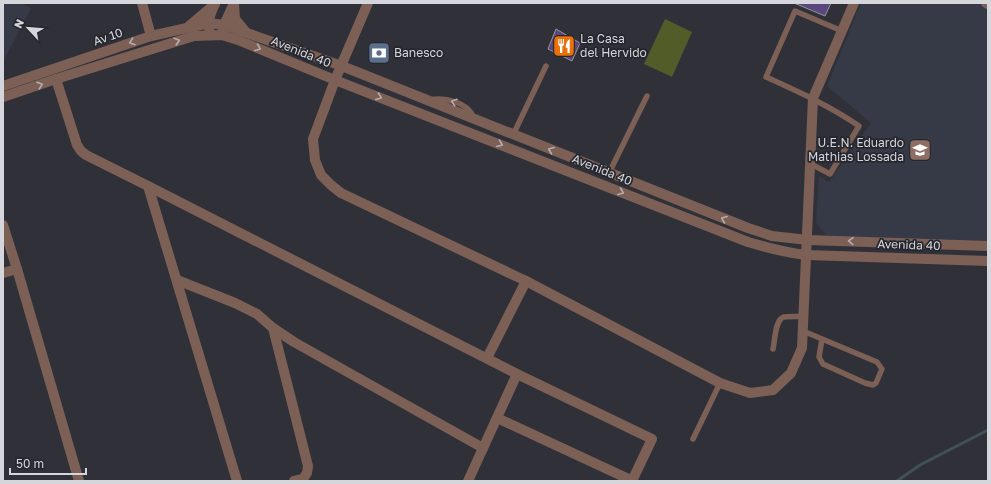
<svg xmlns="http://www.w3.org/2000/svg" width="991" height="484" font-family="'Golos Text',sans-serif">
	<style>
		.built { fill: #363946 }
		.green { fill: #515c29 }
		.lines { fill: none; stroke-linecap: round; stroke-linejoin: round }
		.stream { stroke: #405258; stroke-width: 3 }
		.building { fill: #59477e; stroke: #96949d }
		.service { stroke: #7c6056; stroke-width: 5.5 }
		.minor { stroke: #7c6056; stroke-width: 10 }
		.tertiary { stroke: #7c6056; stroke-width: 10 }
		.oneway { stroke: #b6adac }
		.labels { text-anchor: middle; stroke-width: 3.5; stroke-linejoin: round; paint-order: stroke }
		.street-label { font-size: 12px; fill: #d5d6db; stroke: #26272e }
		.poi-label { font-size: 12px; fill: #d5d6db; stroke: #26272e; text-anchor: start }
	</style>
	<rect width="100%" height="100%" fill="#303138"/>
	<g class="built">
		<path d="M3,3H21L31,8L3,62Z"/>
		<path d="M861,3L988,4V246L826,235L816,223L819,176L829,182L871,123L827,86Z"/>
	</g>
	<path class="green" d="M665,19L692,32L672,77L644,64Z"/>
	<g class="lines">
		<path class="stream" d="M897,481L920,465L988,430"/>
	</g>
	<g class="building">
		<path d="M794,3H831L825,16Z"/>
		<path d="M556,29L580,43L572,61L548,49Z"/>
	</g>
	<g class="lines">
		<g class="service">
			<path d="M429,100C445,97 468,102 474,118"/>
			<path d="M513,135L546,66"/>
			<path d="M811,164L830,174L859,126C830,106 799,92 766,77L795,11L842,31"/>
			<path d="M609,173L647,96"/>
			<path d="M803,331L877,362L882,369L876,383L873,385L865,383L823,364L819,357L822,339"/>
			<path d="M773,349C775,341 775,319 784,317C790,316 798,317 804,316"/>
			<path d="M693,439L720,383"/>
		</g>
		<g class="minor">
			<path d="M142,3L151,36"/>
			<path d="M368,3L335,80L313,139L315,160L321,175L331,185L341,193L526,281L720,383L750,393L773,390L791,373L802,348L813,98L854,3"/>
			<path d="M986,3L988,4"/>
			<path d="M222,34L224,25L234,3"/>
			<path d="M209,35L210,16L215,3"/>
			<path d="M56,79L77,145L81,151L86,155L148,186L237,481"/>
			<path d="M148,186L517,374L652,439L632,481"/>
			<path d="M3,225L17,269"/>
			<path d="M3,273L17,269L79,481"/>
			<path d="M177,280L235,303L257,314L273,328L294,342L483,448"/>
			<path d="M273,328L308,466L307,473L303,479L294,481"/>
			<path d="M487,358L526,281"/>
			<path d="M497,418L633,481"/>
			<path d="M468,481L517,374"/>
		</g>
		<g class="tertiary">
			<path d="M234,4L235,19L245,31"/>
			<path d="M189,26L215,4"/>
			<path d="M3,86L151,36L209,23L224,25L342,66L748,228L772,236L808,240L988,246"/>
			<path d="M3,97L56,79L194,36L222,35L238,40L335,80L748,242C768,248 787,253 807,255L988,261"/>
		</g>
	</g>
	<defs><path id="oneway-chevron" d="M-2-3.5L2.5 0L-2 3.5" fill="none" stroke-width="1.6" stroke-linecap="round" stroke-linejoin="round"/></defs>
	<g class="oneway">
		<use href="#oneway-chevron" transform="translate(177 41) rotate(-17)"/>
		<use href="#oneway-chevron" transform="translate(132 42) rotate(161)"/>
		<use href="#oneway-chevron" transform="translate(258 48) rotate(22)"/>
		<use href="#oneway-chevron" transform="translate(40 85) rotate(-19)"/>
		<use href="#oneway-chevron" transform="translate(379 97) rotate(21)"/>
		<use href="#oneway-chevron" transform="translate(454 102) rotate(-161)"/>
		<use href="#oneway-chevron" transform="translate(500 144) rotate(21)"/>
		<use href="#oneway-chevron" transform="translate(551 150) rotate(-158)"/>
		<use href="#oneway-chevron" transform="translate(621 192) rotate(22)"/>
		<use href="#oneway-chevron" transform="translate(724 219) rotate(-158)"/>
		<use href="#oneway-chevron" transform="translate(851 241) rotate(-178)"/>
	</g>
	<defs>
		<g id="restaurant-square" transform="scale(1.15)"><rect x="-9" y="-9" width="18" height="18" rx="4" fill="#e8710a" stroke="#26272e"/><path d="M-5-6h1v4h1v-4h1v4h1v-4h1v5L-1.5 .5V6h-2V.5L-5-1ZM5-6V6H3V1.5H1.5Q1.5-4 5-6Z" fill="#fff"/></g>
		<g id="bank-square" transform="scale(1.15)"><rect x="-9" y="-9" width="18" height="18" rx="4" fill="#5c6f8a" stroke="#26272e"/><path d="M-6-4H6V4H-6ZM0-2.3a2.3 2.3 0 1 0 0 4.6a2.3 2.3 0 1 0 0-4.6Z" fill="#fff"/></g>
		<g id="school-square" transform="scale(1.15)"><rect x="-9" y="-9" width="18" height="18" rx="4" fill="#8d6e63" stroke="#26272e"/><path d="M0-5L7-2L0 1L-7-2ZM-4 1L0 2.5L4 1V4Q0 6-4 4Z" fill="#fff"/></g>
	</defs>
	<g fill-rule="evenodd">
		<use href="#restaurant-square" x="564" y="46"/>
		<use href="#bank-square" x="379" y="53"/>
		<use href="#school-square" x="920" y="150"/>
	</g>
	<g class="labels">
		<g class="street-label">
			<text transform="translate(108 37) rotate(-19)" y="4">Av 10</text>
			<text transform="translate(301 52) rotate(22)" y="4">Avenida 40</text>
			<text transform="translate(602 170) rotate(22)" y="4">Avenida 40</text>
			<text transform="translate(909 245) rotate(2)" y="4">Avenida 40</text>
		</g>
		<g class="poi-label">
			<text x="580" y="43">La Casa<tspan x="580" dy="14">del Hervido</tspan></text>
			<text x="394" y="57">Banesco</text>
			<text x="904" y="147" text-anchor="end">U.E.N. Eduardo<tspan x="904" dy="14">Mathias Lossada</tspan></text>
		</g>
	</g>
	<rect width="991" height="484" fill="none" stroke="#d5d6db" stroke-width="8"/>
	<g transform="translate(28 28) rotate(296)" stroke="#26272e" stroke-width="3" paint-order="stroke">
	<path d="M0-3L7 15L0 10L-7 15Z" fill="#d5d6db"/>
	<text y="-6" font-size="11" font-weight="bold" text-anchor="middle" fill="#d5d6db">N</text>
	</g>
	<path d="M10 468v6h76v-6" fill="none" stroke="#d5d6db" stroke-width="2"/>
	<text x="16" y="468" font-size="12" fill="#d5d6db" stroke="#26272e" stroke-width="3" paint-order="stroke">50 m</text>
</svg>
